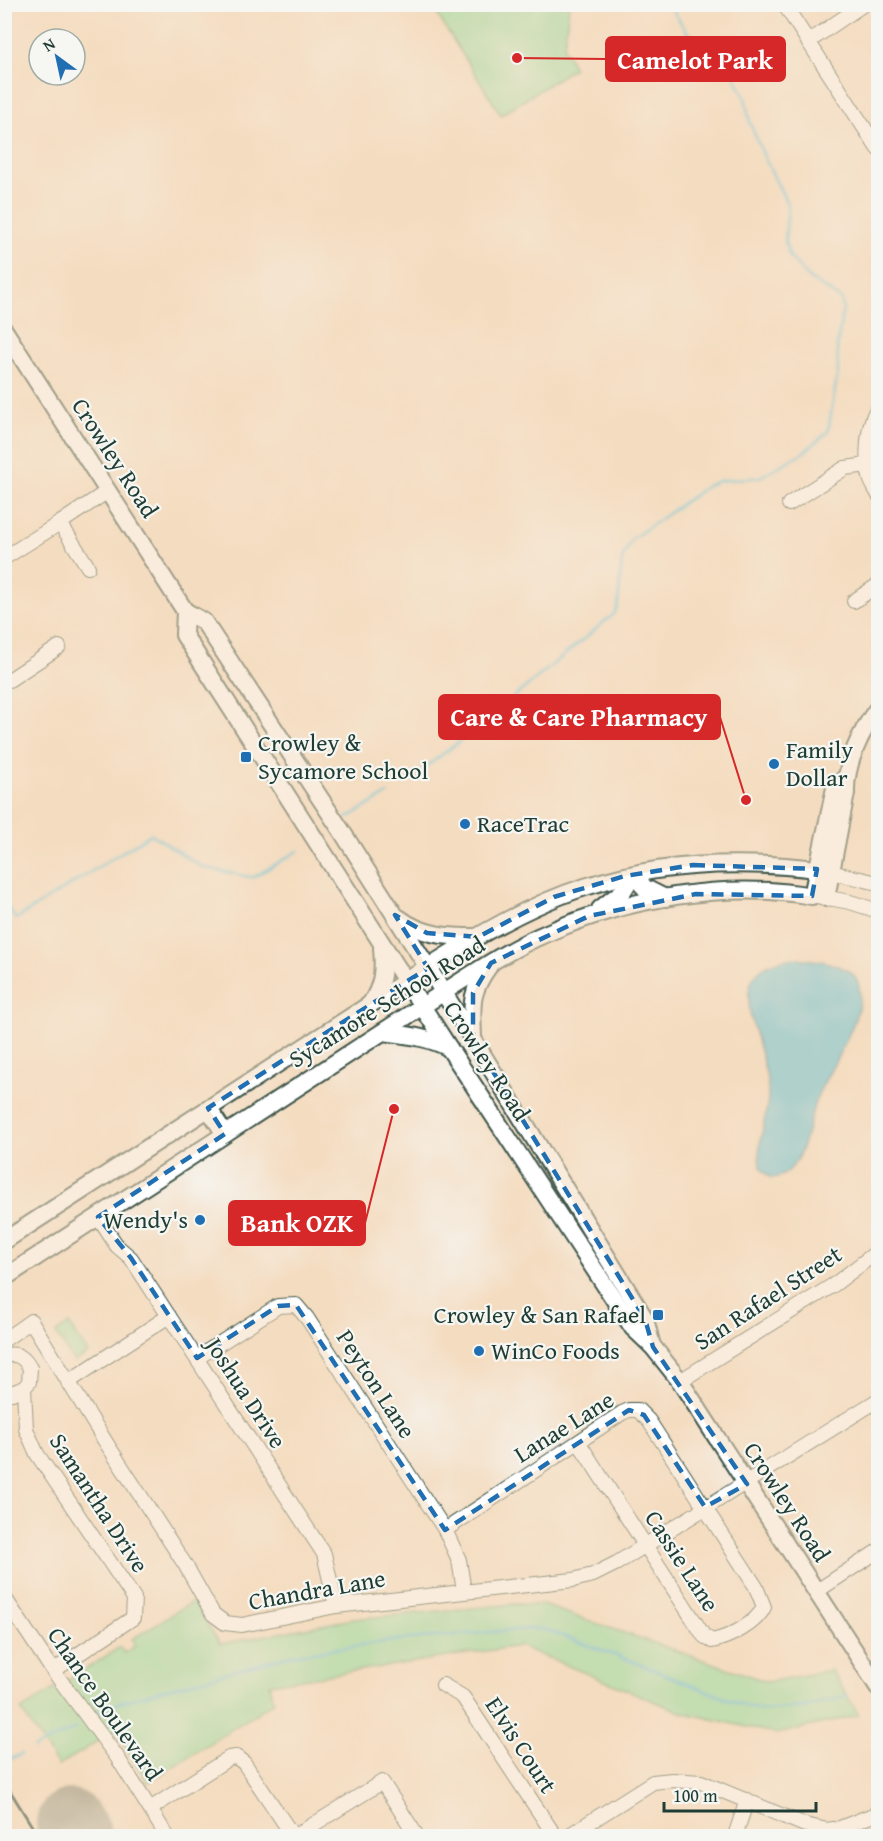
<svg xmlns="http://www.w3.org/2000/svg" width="883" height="1841" font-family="'Gentium Book Plus',serif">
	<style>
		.green { fill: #8bdd9f; stroke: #558d6a; stroke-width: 1.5 }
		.water { fill: #5cc1da; stroke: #3e7f87; stroke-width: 1.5 }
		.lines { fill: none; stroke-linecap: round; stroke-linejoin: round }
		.stream { stroke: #5cc1da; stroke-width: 3 }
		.runway { stroke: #8a8c7a; stroke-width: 68 }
		.minor-casing { stroke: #3f5549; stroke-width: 16 }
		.major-casing { stroke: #3f5549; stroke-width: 20 }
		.minor { stroke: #fff; stroke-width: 14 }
		.major { stroke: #fff; stroke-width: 16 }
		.rail { stroke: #1f3d34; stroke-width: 3 }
		.marked { fill: none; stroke: #1f6fb2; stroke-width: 4.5; stroke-dasharray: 12 8; stroke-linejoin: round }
		.poi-dot { fill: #1f6fb2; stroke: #f6f6f2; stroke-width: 2 }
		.labels { text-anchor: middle; stroke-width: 4.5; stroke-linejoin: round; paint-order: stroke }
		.street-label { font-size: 24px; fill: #1f3d34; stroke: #f6f6f2 }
		.poi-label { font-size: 24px; fill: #1f3d34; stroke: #f6f6f2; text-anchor: start }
		.leader { fill: none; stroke: #d62828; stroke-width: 2 }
		.callout-dot { fill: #d62828; stroke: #f6f6f2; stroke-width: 2 }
		.callout { fill: #d62828; stroke: #d62828; stroke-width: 2 }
		.callout-label { font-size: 26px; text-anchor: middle; font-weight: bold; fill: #fff }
	</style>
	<rect width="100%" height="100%" fill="#f6f6f2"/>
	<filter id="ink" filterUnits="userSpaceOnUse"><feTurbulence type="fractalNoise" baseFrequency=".0167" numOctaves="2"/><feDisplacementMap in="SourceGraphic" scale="12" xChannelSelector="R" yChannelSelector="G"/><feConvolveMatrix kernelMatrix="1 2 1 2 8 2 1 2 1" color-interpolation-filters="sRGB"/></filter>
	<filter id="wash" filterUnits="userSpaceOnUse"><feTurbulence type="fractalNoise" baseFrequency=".008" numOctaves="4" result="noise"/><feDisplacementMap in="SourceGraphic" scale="24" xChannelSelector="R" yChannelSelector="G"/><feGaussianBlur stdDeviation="1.35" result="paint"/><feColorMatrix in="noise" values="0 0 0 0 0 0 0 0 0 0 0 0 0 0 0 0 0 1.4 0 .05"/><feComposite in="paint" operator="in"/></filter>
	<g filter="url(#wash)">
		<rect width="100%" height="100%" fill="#f4dcc0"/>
		<g class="green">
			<path d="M431,5H569L564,48L574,68L501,115Z"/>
			<path d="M69,1324L88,1353L74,1362L56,1333Z"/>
			<path d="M193,1601L220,1644L353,1619L515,1604L543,1605L768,1682L831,1670L859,1715L777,1734L681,1712L519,1646L269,1684L274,1702L148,1783L115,1731L58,1766L21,1710L120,1647L124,1653L135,1646L132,1639Z"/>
		</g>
		<path class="water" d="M798,958C814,960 836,962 850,972C882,995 827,1072 817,1097C807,1121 804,1178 771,1178C766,1174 761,1170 760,1164C756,1147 768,1114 768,1095C770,1045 707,964 798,958Z"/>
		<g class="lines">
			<g class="stream">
				<path d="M411,778L467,736L615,613L618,605L622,559L632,539L707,486L718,481L760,477L804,452L828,432L838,371L837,346L843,309L841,299L810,279L790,257L785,242L788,205L765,159L750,123L745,97L730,67L686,31L669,4"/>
				<path d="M347,818L388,794"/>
				<path d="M4,902L16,919L151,834L202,867L250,877H254L298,851"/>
				<path d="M96,1713L124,1701L291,1655L398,1640L528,1629H543L637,1663L742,1705L764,1710L804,1707L848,1696"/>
				<path d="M34,1748L76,1728"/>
				<path d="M4,1762L21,1754"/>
			</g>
			<path class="runway" d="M70,1823L78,1836"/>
		</g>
	</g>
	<g filter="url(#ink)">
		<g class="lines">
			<g class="minor-casing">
				<g id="minor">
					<path d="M784,4L878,149"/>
					<path d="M808,42L864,4"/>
					<path d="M878,408C867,423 865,459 870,477C871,483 876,489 878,494"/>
					<path d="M789,504L845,468L868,465"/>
					<path d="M60,523L108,491"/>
					<path d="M4,558L60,523L88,567"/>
					<path d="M854,601L878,585"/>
					<path d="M9,680L59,647"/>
					<path d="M822,870L878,883"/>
					<path d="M817,896L850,902L878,911"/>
					<path d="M98,1217L117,1246L131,1258L324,1554L336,1606"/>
					<path d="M4,1340L31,1321L105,1441L186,1566L213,1614L225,1623L242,1625L336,1606L573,1580L593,1575L617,1563L878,1400"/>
					<path d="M4,1356C16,1352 24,1357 30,1368L29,1382L24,1388L26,1429L37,1454L134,1598L133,1618L53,1671"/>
					<path d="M197,1358L278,1306L296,1305L307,1318L445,1530L459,1560L464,1591"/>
					<path d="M680,1381L835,1284L878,1251"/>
					<path d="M68,1382L169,1316"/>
					<path d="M4,1392L12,1393L24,1388"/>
					<path d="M445,1530L622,1413L629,1410H638L649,1421L756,1587L764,1607C756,1624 730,1637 712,1641L704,1636L579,1443"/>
					<path d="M817,1591L878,1551"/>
					<path d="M4,1597L49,1665L117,1757L167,1836"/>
					<path d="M443,1685L463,1697L555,1836"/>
					<path d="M150,1809L229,1758L236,1757L244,1763L293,1836"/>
					<path d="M295,1836L382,1782L417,1836"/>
					<path d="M568,1836L653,1782L672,1780L701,1782L805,1825L827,1830L840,1828L878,1813"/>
					<path d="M735,1836L747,1800"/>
				</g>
			</g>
			<g class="major-casing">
				<g id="major">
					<path d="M4,330L185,611L204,622L341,830L473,1039L645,1319L652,1346"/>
					<path d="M185,611L184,635L449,1048L633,1328L653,1347L680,1381L878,1687"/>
					<path d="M826,898L846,793C845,764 861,731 878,708"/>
					<path d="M600,909L623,891L633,875L645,888L665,898"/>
					<path d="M399,918C422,936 449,937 477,937"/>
					<path d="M371,1003C383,985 384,970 382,948"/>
					<path d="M383,1032C406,1035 428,1037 449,1048"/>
					<path d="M473,1038C472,1006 469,993 489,966"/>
					<path d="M208,1108L225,1134"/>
					<path d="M4,1241C123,1164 241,1087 360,1011C429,967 506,912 585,887C659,862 739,860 817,869"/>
					<path d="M4,1278L444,992C477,971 511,948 547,933C627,898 725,881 812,896L835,788L845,778"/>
				</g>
			</g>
			<use href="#minor" class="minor"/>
			<use href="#major" class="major"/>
			<path class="rail" d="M4,1781L38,1836"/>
		</g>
	</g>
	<path d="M0 0H883V1841H0ZM693,865L817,869L812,896L696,894L589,916L491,963L473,993V1039L645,1319L653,1347L747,1484L705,1507L644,1415L629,1410L445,1530L296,1305L278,1306L197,1358L131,1258L98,1217L225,1134L208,1108L428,968L395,915L427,933L478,937L554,897L625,876Z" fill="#f4dcc0" fill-opacity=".55" fill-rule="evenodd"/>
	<path class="marked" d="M693,865L817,869L812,896L696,894L589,916L491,963L473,993V1039L645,1319L653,1347L747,1484L705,1507L644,1415L629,1410L445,1530L296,1305L278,1306L197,1358L131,1258L98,1217L225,1134L208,1108L428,968L395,915L427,933L478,937L554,897L625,876Z"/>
	<g class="poi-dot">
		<rect x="240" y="751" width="12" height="12" rx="3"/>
		<circle cx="774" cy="764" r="6"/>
		<circle cx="465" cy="824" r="6"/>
		<circle cx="200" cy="1220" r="6"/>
		<rect x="652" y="1309" width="12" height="12" rx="3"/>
		<circle cx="479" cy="1351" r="6"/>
	</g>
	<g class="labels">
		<g class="street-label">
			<text transform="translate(115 458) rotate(57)" y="8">Crowley Road</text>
			<text transform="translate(387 1002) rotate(-32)" y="8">Sycamore School Road</text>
			<text transform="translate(487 1061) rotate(57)" y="8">Crowley Road</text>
			<text transform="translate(768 1298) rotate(-33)" y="8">San Rafael Street</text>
			<text transform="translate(376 1384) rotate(57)" y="8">Peyton Lane</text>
			<text transform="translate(246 1393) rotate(57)" y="8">Joshua Drive</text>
			<text transform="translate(564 1427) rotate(-32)" y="8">Lanae Lane</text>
			<text transform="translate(787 1502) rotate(57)" y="8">Crowley Road</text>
			<text transform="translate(99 1503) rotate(57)" y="8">Samantha Drive</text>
			<text transform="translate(682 1561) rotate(57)" y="8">Cassie Lane</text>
			<text transform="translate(317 1590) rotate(-10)" y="8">Chandra Lane</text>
			<text transform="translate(105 1704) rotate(55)" y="8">Chance Boulevard</text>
			<text transform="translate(521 1745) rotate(57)" y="8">Elvis Court</text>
		</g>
		<g class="poi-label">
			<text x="258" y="751">Crowley &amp;<tspan x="258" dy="28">Sycamore School</tspan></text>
			<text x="786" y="758">Family<tspan x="786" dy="28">Dollar</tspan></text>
			<text x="477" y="832">RaceTrac</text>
			<text x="188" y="1228" text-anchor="end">Wendy's</text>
			<text x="646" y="1323" text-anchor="end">Crowley &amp; San Rafael</text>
			<text x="491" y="1359">WinCo Foods</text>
		</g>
	</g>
	<path class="leader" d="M517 58L606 59M746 800L720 717M394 1109L365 1223"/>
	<g class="callout-dot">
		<circle cx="517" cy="58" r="6"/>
		<circle cx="746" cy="800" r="6"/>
		<circle cx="394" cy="1109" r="6"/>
	</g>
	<g class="callout">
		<rect x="606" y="37" width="179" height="44" rx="6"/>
		<rect x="439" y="695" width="281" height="44" rx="6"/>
		<rect x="229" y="1201" width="136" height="44" rx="6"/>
	</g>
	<g class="callout-label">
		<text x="695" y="69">Camelot Park</text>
		<text x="579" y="726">Care &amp; Care Pharmacy</text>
		<text x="297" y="1232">Bank OZK</text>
	</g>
	<rect width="883" height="1841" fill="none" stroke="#f6f6f2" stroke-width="24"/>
	<g transform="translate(57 57) rotate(327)"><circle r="28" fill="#f6f6f2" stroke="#a0aca6" stroke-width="1.5"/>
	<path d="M0-4.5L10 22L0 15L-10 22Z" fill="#1f6fb2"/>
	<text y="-9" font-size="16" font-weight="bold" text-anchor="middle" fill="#1f3d34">N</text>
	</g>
	<path d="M664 1802v9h152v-9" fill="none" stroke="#1f3d34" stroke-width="3"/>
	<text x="673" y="1802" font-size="18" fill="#1f3d34" stroke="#f6f6f2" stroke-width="4.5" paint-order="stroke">100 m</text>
</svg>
